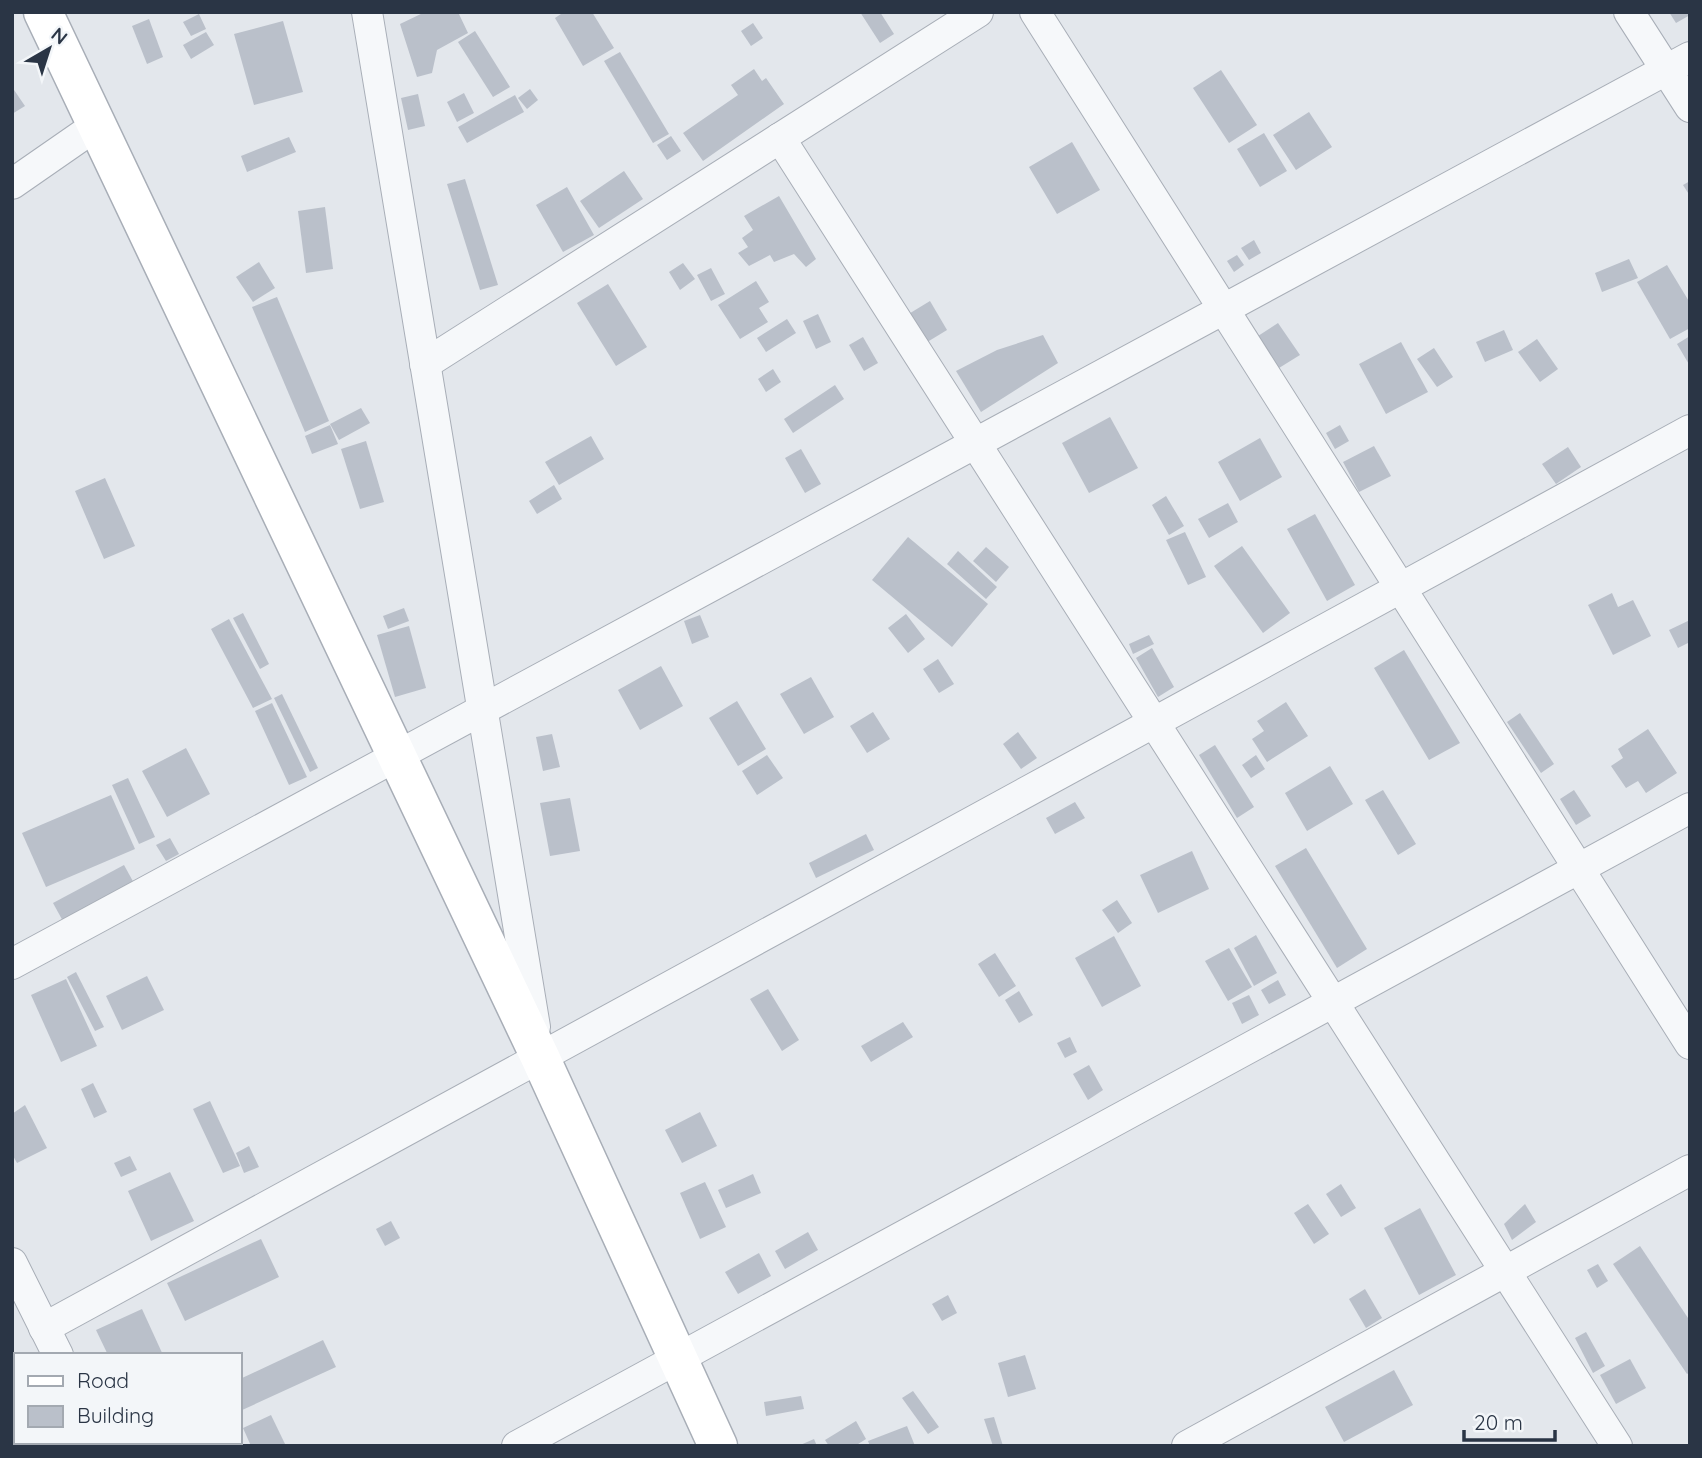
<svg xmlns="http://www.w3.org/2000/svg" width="1702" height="1458" font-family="Quicksand,sans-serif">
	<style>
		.building { fill: #bac0ca }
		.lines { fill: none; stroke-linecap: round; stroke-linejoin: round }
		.street-casing { stroke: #a8aeb7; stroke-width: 32 }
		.secondary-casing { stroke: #a8aeb7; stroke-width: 41 }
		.street { stroke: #f6f8fa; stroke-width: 30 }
		.secondary { stroke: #fff; stroke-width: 38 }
	</style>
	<rect width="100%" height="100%" fill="#e3e7ec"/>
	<g class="building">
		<path d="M425,12H458L468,33L437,50L432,73L417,77L400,24Z"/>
		<path d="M564,12H592L614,48L583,66L555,18Z"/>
		<path d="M860,12H880L894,34L880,43Z"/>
		<path d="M1669,12H1690V15L1676,23Z"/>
		<path d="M199,14L206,29L191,36L183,22Z"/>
		<path d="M149,19L163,57L147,64L132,26Z"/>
		<path d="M283,21L303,92L254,105L234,34Z"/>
		<path d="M753,23L763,38L751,46L741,31Z"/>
		<path d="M475,31L510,87L493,97L458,42Z"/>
		<path d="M206,32L214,45L191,59L183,45Z"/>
		<path d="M620,52L669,134L653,143L604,61Z"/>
		<path d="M754,69L762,81L766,78L784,104L703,161L683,133L738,95L731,85Z"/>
		<path d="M1221,70L1257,125L1229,143L1193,88Z"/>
		<path d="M12,87L25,106L12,114Z"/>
		<path d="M530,89L538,100L527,109L518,98Z"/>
		<path d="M464,93L474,113L457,122L447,102Z"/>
		<path d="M418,94L425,126L408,130L401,98Z"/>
		<path d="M515,95L524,112L467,143L458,127Z"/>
		<path d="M1309,112L1332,147L1296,170L1273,135Z"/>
		<path d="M1264,133L1287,171L1260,187L1237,149Z"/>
		<path d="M671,136L681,151L667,160L657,145Z"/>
		<path d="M289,137L296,152L247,172L241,156Z"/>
		<path d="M1072,142L1100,190L1057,214L1029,167Z"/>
		<path d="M624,171L643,199L599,228L580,201Z"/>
		<path d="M465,179L498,285L480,290L447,184Z"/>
		<path d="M1690,181V196L1683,185Z"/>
		<path d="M567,187L594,235L563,252L536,205Z"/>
		<path d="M779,196L816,259L806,267L794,254L774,262L770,255L749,266L738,253L748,247L742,238L753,230L744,216Z"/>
		<path d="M325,207L333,269L306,273L298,211Z"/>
		<path d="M1254,240L1261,253L1249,260L1241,248Z"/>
		<path d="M1237,255L1244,265L1234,272L1227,261Z"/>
		<path d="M1629,259L1638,278L1602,292L1595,273Z"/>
		<path d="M259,262L275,288L253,302L236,277Z"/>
		<path d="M683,263L695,279L680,290L669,272Z"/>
		<path d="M1667,265L1690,303V328L1670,339L1637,282Z"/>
		<path d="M711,268L725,294L711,301L697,275Z"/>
		<path d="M756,281L769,302L759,308L768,322L740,339L718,305Z"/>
		<path d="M608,284L647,347L616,366L577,303Z"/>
		<path d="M277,297L329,421L305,432L252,307Z"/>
		<path d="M930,301L947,330L924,344L907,315Z"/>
		<path d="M818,314L831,342L816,349L803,321Z"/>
		<path d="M787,319L796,333L766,352L757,338Z"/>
		<path d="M1278,323L1300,355L1279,368L1258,336Z"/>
		<path d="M1504,330L1513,350L1485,362L1476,342Z"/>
		<path d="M1043,335L1058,363L981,412L956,371L997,350Z"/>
		<path d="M1690,336V366L1677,344Z"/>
		<path d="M863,337L878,363L864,371L849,345Z"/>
		<path d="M1537,339L1558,369L1540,382L1518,352Z"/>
		<path d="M1401,342L1428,392L1386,414L1359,364Z"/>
		<path d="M1434,348L1453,377L1437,387L1417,359Z"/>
		<path d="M773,369L781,382L766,392L758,379Z"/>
		<path d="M835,385L844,399L793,433L784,419Z"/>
		<path d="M361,408L370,423L339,440L330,424Z"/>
		<path d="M1110,417L1138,468L1089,493L1062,443Z"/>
		<path d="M330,425L338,444L312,454L305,436Z"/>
		<path d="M1340,425L1349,441L1335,449L1326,433Z"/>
		<path d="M591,436L604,459L559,485L545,462Z"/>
		<path d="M1260,438L1282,477L1240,501L1218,462Z"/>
		<path d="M366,441L384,502L360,509L341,449Z"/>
		<path d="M1374,446L1391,476L1359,492L1343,462Z"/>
		<path d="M1568,447L1581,467L1556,484L1542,464Z"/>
		<path d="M801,449L821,484L805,493L785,458Z"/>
		<path d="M105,478L135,546L104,559L75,491Z"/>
		<path d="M554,485L562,499L537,514L529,501Z"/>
		<path d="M1166,496L1184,526L1169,535L1152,505Z"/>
		<path d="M1228,503L1238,522L1209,538L1198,519Z"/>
		<path d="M1315,514L1355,585L1327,601L1287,529Z"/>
		<path d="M1185,532L1206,577L1188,585L1166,540Z"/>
		<path d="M908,537L988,604L952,647L872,580Z"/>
		<path d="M1242,546L1290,613L1263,633L1214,566Z"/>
		<path d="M986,547L1009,567L996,582L973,561Z"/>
		<path d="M958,551L997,587L986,599L947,564Z"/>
		<path d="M1612,593L1618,607L1633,600L1651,636L1613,655L1588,605Z"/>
		<path d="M404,608L409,621L388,629L383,616Z"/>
		<path d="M243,613L269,664L260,669L233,618Z"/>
		<path d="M906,614L925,639L908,653L888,628Z"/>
		<path d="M700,615L709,637L692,644L684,621Z"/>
		<path d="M229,619L272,699L253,708L211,629Z"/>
		<path d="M1690,620V642L1678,648L1669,630Z"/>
		<path d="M409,626L426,688L395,697L377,635Z"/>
		<path d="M1149,635L1154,644L1133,654L1129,644Z"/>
		<path d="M1152,648L1174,687L1158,697L1136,658Z"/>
		<path d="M1404,650L1460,743L1429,760L1374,668Z"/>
		<path d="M938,659L954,684L939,693L923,669Z"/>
		<path d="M661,666L683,706L640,730L618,690Z"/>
		<path d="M811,677L834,717L804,734L780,694Z"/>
		<path d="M282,694L318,768L310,772L274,698Z"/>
		<path d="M737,701L766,749L738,766L709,718Z"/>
		<path d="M1286,702L1308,736L1267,762L1252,739L1264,731L1257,721Z"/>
		<path d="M272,703L307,777L289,785L255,711Z"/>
		<path d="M873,712L890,739L867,753L850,726Z"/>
		<path d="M1520,713L1554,764L1541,773L1507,722Z"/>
		<path d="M1648,729L1677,773L1646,793L1638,781L1626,788L1611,766L1623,758L1618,749Z"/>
		<path d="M1018,732L1037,758L1021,769L1003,744Z"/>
		<path d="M552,734L560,767L543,771L536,737Z"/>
		<path d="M1215,745L1254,807L1237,818L1199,755Z"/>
		<path d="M186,748L210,794L167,817L142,771Z"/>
		<path d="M767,755L783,778L757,795L742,771Z"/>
		<path d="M1256,755L1265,769L1251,778L1242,765Z"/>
		<path d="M1330,766L1353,804L1307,831L1285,793Z"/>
		<path d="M128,778L155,837L139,844L112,785Z"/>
		<path d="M1383,790L1416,844L1398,855L1365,800Z"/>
		<path d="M1574,790L1591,816L1576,825L1560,799Z"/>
		<path d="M111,795L135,849L46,887L22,833Z"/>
		<path d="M570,798L580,851L550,856L540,803Z"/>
		<path d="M1075,802L1085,818L1055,834L1046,818Z"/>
		<path d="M866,834L874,850L816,878L809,863Z"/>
		<path d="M170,838L179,854L166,861L156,845Z"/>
		<path d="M1306,848L1367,949L1337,968L1275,866Z"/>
		<path d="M1192,851L1209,889L1158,913L1140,875Z"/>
		<path d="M124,865L135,885L64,923L53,903Z"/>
		<path d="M1117,900L1132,923L1118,933L1102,910Z"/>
		<path d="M1256,935L1277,973L1254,986L1234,948Z"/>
		<path d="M1114,936L1141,986L1102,1007L1075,958Z"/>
		<path d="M1229,948L1252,987L1228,1001L1205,961Z"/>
		<path d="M995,953L1016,986L999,997L978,964Z"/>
		<path d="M76,972L104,1027L95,1031L67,977Z"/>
		<path d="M147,976L164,1010L122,1030L106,996Z"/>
		<path d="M66,979L97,1046L61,1062L31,995Z"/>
		<path d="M1278,980L1286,995L1269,1004L1261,990Z"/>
		<path d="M768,989L799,1040L782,1051L750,999Z"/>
		<path d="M1019,991L1033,1015L1019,1023L1005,1000Z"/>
		<path d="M1249,995L1259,1015L1242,1024L1232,1003Z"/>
		<path d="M903,1022L913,1037L871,1062L861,1046Z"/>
		<path d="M1070,1037L1077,1052L1065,1058L1057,1043Z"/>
		<path d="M1089,1065L1103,1090L1088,1100L1073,1074Z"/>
		<path d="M93,1083L107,1112L94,1118L81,1089Z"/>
		<path d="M210,1101L240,1166L223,1173L193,1109Z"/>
		<path d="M25,1105L47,1148L17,1163L12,1154V1114Z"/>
		<path d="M700,1112L717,1146L682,1163L665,1130Z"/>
		<path d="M249,1146L259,1167L244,1173L236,1153Z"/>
		<path d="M130,1156L137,1170L121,1177L114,1163Z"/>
		<path d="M170,1172L194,1221L151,1241L128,1191Z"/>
		<path d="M753,1174L761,1193L726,1208L718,1190Z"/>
		<path d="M705,1182L726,1227L700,1239L680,1193Z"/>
		<path d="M1341,1184L1356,1208L1341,1217L1326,1194Z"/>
		<path d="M1308,1204L1329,1234L1314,1244L1294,1213Z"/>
		<path d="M1525,1204L1536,1222L1512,1240L1504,1224Z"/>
		<path d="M1420,1208L1456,1275L1419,1295L1384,1228Z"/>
		<path d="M391,1221L400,1238L385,1246L376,1229Z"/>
		<path d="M808,1232L818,1250L785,1269L775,1251Z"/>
		<path d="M261,1239L279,1277L185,1321L167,1283Z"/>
		<path d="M1640,1246L1690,1321V1372L1687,1374L1613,1264Z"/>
		<path d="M759,1253L771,1276L738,1294L725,1272Z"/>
		<path d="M1598,1264L1608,1281L1597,1288L1587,1270Z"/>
		<path d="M1365,1289L1382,1318L1366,1328L1349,1299Z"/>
		<path d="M948,1295L957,1313L942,1321L932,1304Z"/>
		<path d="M142,1309L163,1355H108L96,1330Z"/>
		<path d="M1586,1332L1605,1366L1593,1373L1575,1338Z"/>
		<path d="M323,1340L336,1367L240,1411V1379Z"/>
		<path d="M1025,1355L1036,1389L1008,1397L998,1363Z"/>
		<path d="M1630,1359L1646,1388L1616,1404L1600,1375Z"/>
		<path d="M1394,1370L1413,1405L1344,1442L1325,1407Z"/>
		<path d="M913,1391L939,1427L928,1434L902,1398Z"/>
		<path d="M801,1396L804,1409L766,1416L764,1402Z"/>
		<path d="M271,1415L286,1446H251L243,1428Z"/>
		<path d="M994,1417L1003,1446H993L984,1419Z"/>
		<path d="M856,1421L866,1439L855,1446H829L825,1440Z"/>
		<path d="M12,1425L16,1433V1442H20L22,1446H12Z"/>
		<path d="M907,1426L915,1446H870L868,1441Z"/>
		<path d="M814,1439L817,1446H798Z"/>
		<path d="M39,1442H65L57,1446H41Z"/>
	</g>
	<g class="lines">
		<g class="street-casing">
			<g id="street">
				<path d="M367,12L535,1027"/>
				<path d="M1035,12L1690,1044"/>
				<path d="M1629,12L1690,107"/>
				<path d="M780,138L1617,1446"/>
				<path d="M12,184L97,125"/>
				<path d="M425,364L978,12"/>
				<path d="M12,964L1690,57"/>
				<path d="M12,1263L58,1355"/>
				<path d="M44,1328L1690,430"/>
				<path d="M101,1442L103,1446"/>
				<path d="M517,1446L1690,808"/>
				<path d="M1187,1446L1690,1170"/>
			</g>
		</g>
		<g class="secondary-casing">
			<path id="secondary" d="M43,12L540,1057L718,1446"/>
		</g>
		<use href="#street" class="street"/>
		<use href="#secondary" class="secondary"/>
	</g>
	<rect width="1702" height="1458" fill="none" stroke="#2a3545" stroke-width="28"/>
	<rect x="14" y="1353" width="228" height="91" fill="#f3f6f9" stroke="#a3a9b1" stroke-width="2"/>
	<rect x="28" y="1376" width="35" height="10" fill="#ffffff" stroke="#a3a9b1" stroke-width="2"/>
	<text x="77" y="1388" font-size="21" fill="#2a3545">Road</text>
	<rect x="28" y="1406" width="35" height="21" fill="#bac0ca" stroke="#a3a9b1" stroke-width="2"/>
	<text x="77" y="1423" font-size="21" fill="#2a3545">Building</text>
	<g transform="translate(49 49) rotate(39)" stroke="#f3f6f9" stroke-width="5" paint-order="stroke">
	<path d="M0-5L12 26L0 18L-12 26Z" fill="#2a3545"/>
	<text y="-10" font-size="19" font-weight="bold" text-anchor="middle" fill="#2a3545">N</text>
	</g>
	<path d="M1464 1430v10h91v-10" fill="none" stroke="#2a3545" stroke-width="3.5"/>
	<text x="1474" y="1430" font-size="21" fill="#2a3545" stroke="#f3f6f9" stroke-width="5" paint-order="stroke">20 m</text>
</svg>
